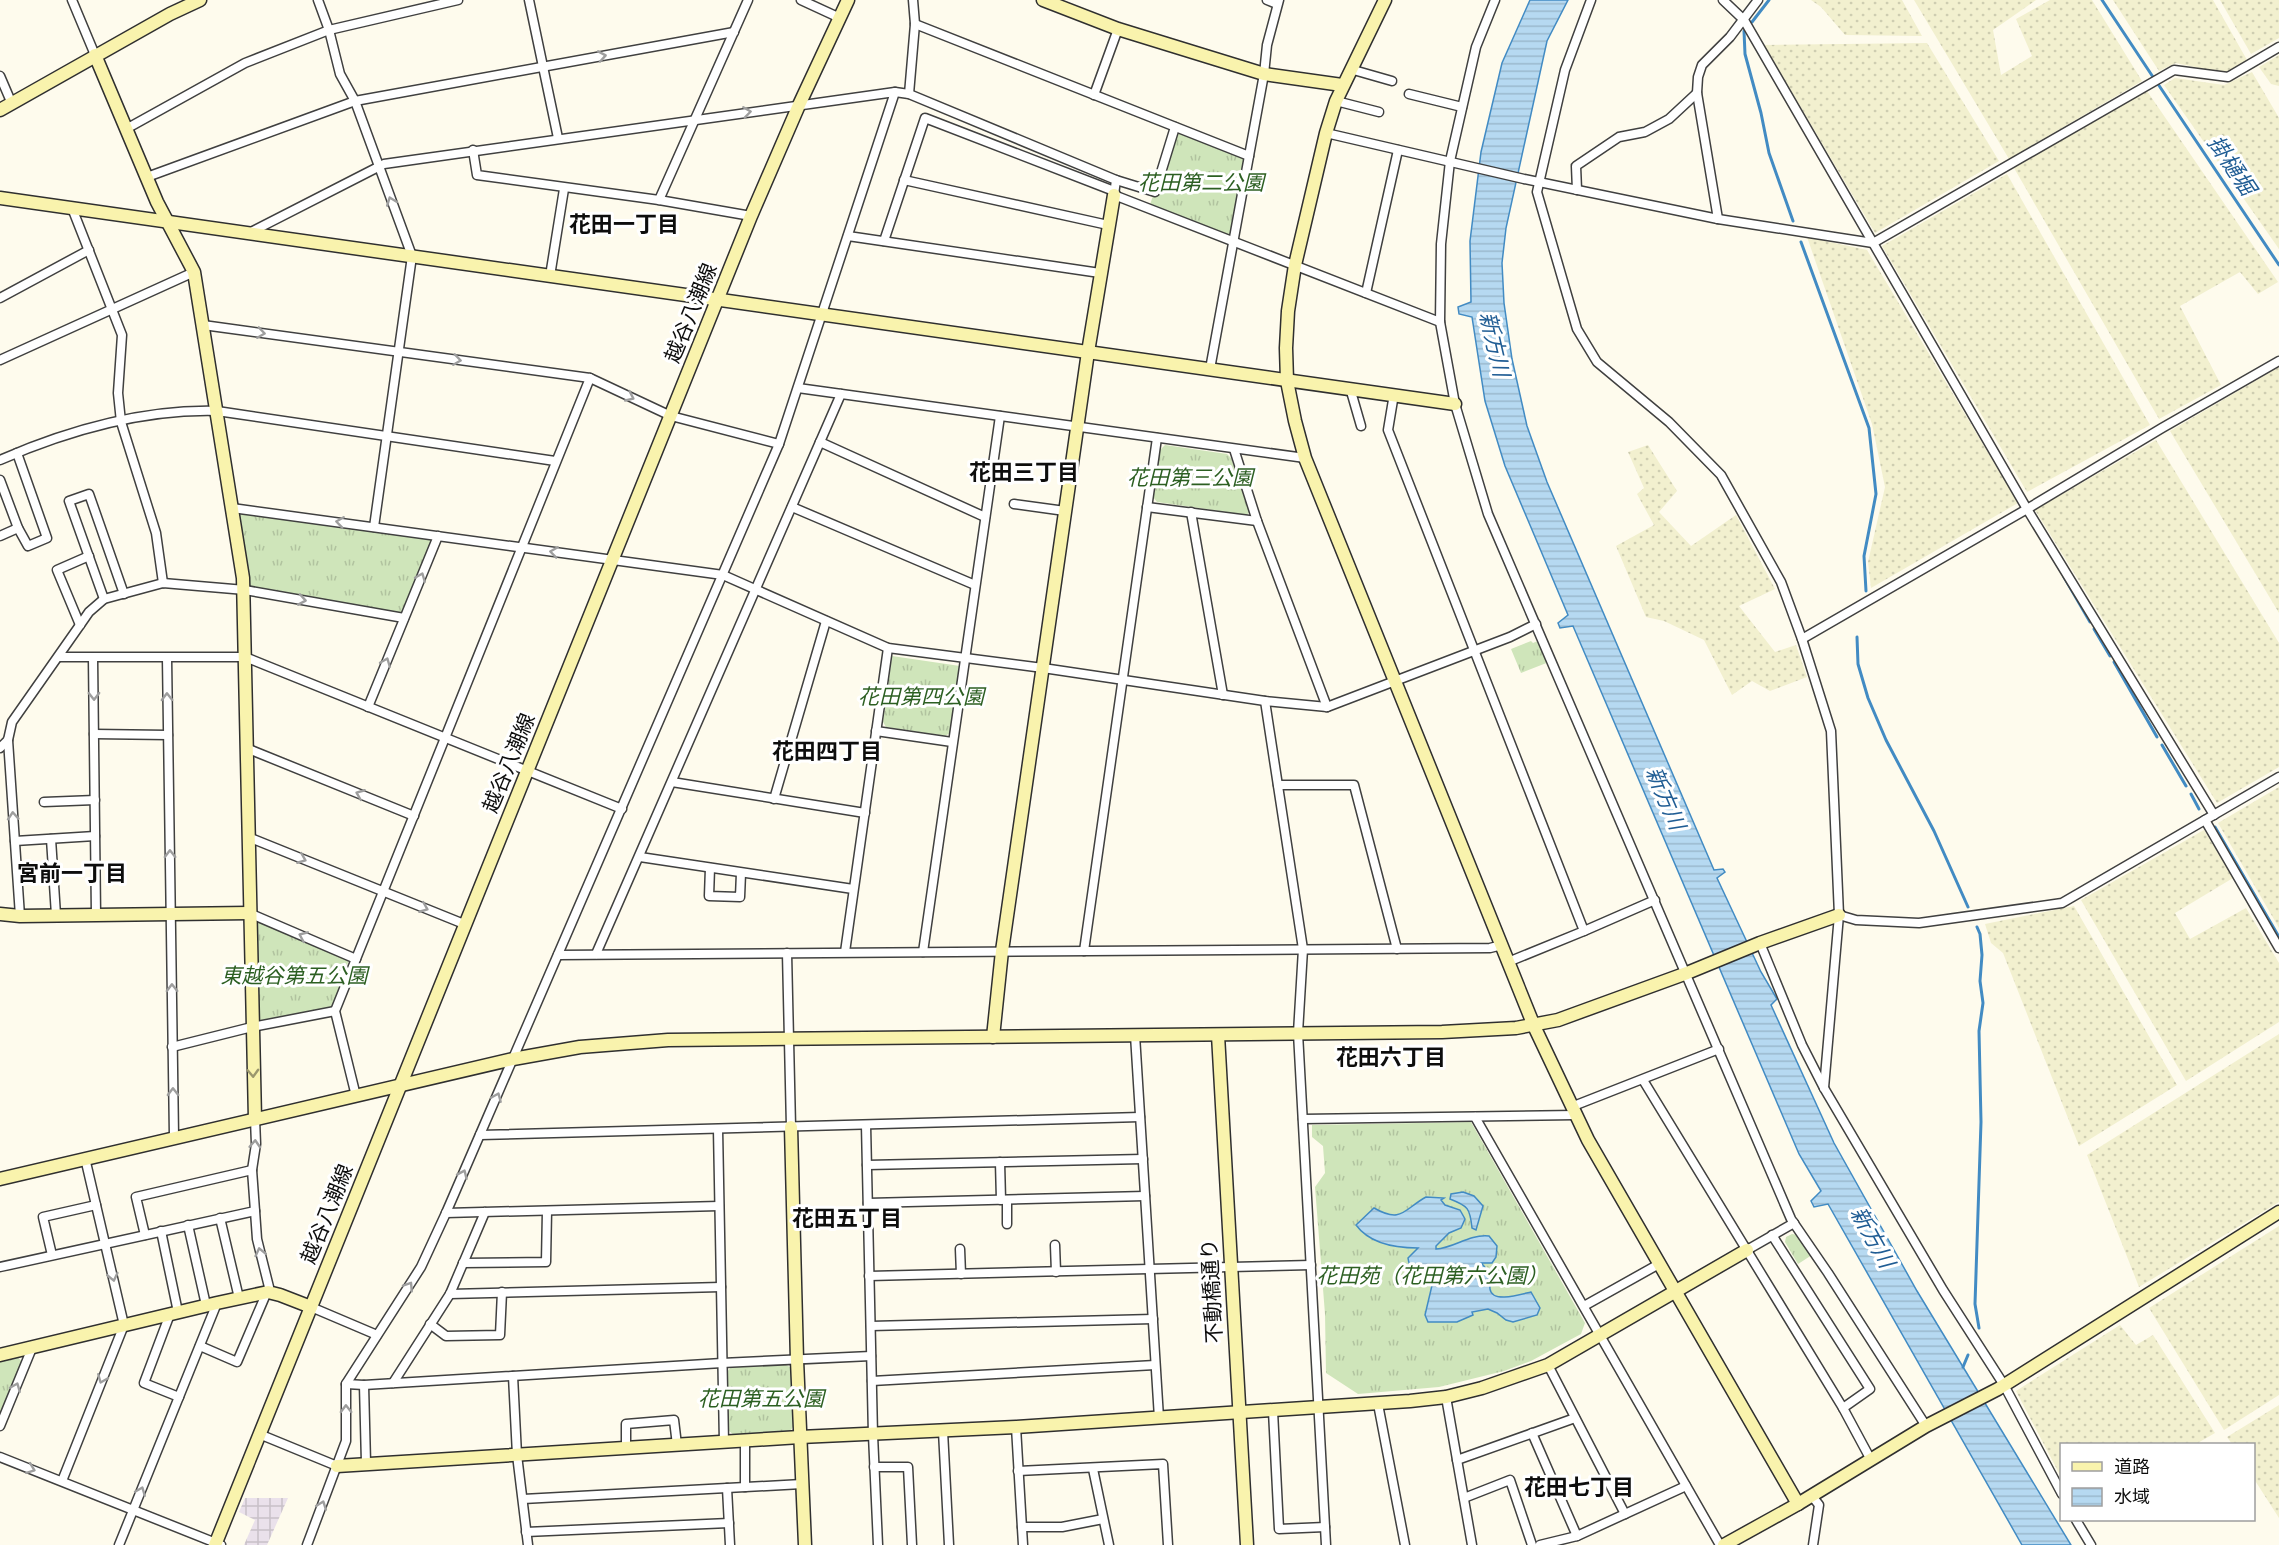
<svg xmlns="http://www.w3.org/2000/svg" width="2279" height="1545" font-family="'Crimson Pro','Noto Sans JP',serif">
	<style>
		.industrial { fill: url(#industrial-grid) }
		.farmland { fill: url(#farmland-dots) }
		.grass { fill: url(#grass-tufts) }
		.water { fill: url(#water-rules); stroke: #428bc3; stroke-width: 1.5 }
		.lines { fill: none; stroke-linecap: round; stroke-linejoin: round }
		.stream { stroke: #428bc3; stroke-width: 3 }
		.street-casing { stroke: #404040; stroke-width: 11 }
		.secondary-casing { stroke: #2f2f2f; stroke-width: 15 }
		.street { stroke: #fff; stroke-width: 8 }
		.secondary { stroke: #f9f3ad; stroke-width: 12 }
		.oneway { stroke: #9e9e9e }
		.oneway2 { stroke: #9b976d }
		.labels { text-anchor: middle; stroke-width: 6; stroke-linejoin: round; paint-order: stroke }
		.park-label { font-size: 21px; font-style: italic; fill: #2c5f22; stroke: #fff }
		.street-label { font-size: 21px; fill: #0d0d0d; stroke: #fff }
		.water-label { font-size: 22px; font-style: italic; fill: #205d94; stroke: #fff }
		.neighbourhood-label { font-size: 22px; font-weight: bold; fill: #0d0d0d; stroke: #fff }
	</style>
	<defs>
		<pattern id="industrial-grid" width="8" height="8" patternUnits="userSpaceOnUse" patternTransform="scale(1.5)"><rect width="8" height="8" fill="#eae1eb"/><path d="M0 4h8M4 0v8" fill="none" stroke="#c8c0c8"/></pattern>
		<pattern id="farmland-dots" width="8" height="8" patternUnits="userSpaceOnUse" patternTransform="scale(1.5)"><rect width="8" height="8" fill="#f2f0cf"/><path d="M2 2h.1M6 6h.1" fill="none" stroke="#cecdb1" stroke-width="1.8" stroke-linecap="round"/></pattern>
		<pattern id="grass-tufts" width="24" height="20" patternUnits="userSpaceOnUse" patternTransform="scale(1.5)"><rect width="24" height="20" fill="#cfe5ba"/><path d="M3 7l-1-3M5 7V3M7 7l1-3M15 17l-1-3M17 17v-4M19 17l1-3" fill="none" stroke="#b1c39f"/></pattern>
		<pattern id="water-rules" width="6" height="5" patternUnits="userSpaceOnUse" patternTransform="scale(1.5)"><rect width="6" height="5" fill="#b6d9f1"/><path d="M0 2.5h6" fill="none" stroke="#9bb9cd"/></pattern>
	</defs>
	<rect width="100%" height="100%" fill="#fefbed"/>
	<path class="industrial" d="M245,1498H288L267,1545H244L255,1520L239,1512Z"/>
	<g class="farmland">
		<path d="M1811,0H1902L1922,36L1845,35L1821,7Z"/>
		<path d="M1914,0H2036L1993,30L2001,75L2032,56L2016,19L2050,0H2092L2142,81L2009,159Z"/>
		<path d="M2113,0H2213L2247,60L2227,74L2176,63L2159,71Z"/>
		<path d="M2220,0H2279V38L2251,54Z"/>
		<path d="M1927,43L1999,161L1875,233L1764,45Z"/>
		<path d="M2279,55V86L2271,84L2259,67Z"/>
		<path d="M2252,72L2279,118V249L2164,85L2175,78L2224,85Z"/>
		<path d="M2147,91L2278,282L2258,294L2240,272L2180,306L2221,385L2159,419L2014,168Z"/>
		<path d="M2007,174L2150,425L2027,492L1882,246Z"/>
		<path d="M1807,237L1867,250L2018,503L1871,588L1868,562L1885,487L1872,424Z"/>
		<path d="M2279,367V613L2170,431Z"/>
		<path d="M2156,440L2279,643V767L2217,803L2035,510Z"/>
		<path d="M1648,445L1677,491L1659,512L1691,546L1736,515L1775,589L1739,606L1775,652L1796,645L1807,677L1770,691L1752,681L1732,695L1704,640L1664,621L1646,617L1616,546L1654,525L1637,494L1644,488L1628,452Z"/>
		<path d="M2279,787V928L2218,823Z"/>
		<path d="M2204,830L2233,878L2175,913L2190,939L2246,908L2279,963V1022L2186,1081L2081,900Z"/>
		<path d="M2074,906L2177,1085L2079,1146L2003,953L1991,943L1985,924Z"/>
		<path d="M2279,1034V1202L2139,1287L2087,1155Z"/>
		<path d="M2279,1226V1395L2224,1430L2149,1308Z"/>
		<path d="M2120,1325L2136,1345L2153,1335L2215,1433L2196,1444H2062L2061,1477L2016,1391Z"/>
		<path d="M2279,1405V1518L2254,1479V1444H2232L2227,1437Z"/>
	</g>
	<g class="grass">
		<path d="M1175,127L1249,156L1233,241L1149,208Z"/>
		<path d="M1165,445L1227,454L1231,458L1250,511L1247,515L1157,502L1153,497L1160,450Z"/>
		<path d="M237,511L434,537L402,615L248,587Z"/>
		<path d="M1540,640L1549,662L1521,673L1511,649L1531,641L1533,643Z"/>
		<path d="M892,656L960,666L950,733L945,736L886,727L883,722Z"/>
		<path d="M253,918L349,960L332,1007L256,1022Z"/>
		<path d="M1471,1122L1585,1323L1581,1334L1531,1361L1504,1371L1439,1387L1358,1394L1326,1373L1325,1314L1315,1187L1325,1173L1323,1146L1312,1137V1125Z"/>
		<path d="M1792,1234L1798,1235L1812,1255L1798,1264L1785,1242L1786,1237Z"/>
		<path d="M17,1356L23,1363L0,1419V1360Z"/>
		<path d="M786,1365L792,1368L793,1427L790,1431L734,1435L729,1431L727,1372L731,1367Z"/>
	</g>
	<g class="water">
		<path d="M1530,0H1568L1547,41L1506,228L1502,263L1504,303L1512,359L1527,426L1547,482L1714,870L1723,869L1725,872L1717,878L1761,972L1777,999L1771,1005L1834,1143L1917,1291L2071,1545H2022L1828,1204L1814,1207L1811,1201L1821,1191L1799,1154L1573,626L1560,628L1558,623L1568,615L1505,466L1485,401L1472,317L1459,314L1458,307L1471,302L1470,241L1481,152L1502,63Z"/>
		<path d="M1463,1192L1474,1196L1483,1206L1476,1230L1472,1228C1470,1208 1468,1206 1450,1199L1451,1194Z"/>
		<path d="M1426,1197L1444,1198L1441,1200L1445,1205L1460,1210L1465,1219L1461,1228L1449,1233L1436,1246V1249C1455,1248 1468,1234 1489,1236L1497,1246L1496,1257L1492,1263H1481C1492,1274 1489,1276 1490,1289C1492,1304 1522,1294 1531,1292L1540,1308L1537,1315L1513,1322L1506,1320L1497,1313L1488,1309L1472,1312L1473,1315L1457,1322H1428L1425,1315L1434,1277L1431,1273C1421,1271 1409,1271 1408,1258L1418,1248C1396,1248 1370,1244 1356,1225L1374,1208C1402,1224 1404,1209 1426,1197Z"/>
	</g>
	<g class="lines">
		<g class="stream">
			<path d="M2102,0L2153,77"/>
			<path d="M1752,22L1769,0"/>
			<path d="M1744,31L1745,54L1761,113L1769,153L1793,221"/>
			<path d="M2158,84L2279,265"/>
			<path d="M1801,242L1869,428L1876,494L1864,556L1866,591"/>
			<path d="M2064,577L2090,622"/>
			<path d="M2094,629L2110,656"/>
			<path d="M1857,637L1858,664L1868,698L1886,740L1934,831L1968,907"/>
			<path d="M2114,662L2157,737"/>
			<path d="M2162,745L2186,786"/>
			<path d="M2191,794L2199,809"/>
			<path d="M2215,827L2279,937"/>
			<path d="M1977,927L1980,934L1982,955L1980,981L1983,1003L1979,1031L1981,1122L1975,1304L1979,1328"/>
			<path d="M1963,1367L1968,1355"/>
		</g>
		<g class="street-casing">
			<g id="street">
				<path d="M72,0L95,55"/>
				<path d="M318,0L329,30L340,74L355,101L412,256L374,527"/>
				<path d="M529,0L558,138"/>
				<path d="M801,0L840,18"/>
				<path d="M1267,0L1277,4"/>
				<path d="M1495,0L1476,47L1450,161L1441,244L1440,322L1455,404L1488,514L1791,1219L1828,1273L1926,1426"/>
				<path d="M1591,0L1565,70L1537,192L1577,329L1597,362L1669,422L1721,475L1781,582L1802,639L1831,731L1839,915L1824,1088"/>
				<path d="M1723,0L1744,20L2027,509L2214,815"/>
				<path d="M915,24L1249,156"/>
				<path d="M1350,69L1392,81"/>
				<path d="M0,76L12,104"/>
				<path d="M909,94L915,24L913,0"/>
				<path d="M1409,94L1462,107"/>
				<path d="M1094,95L1118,29"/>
				<path d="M1336,101L1379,112"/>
				<path d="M126,129L245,63L329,30L458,0"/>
				<path d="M1326,133L1524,179L1718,219L1873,243L2174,70L2228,77L2279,47"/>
				<path d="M473,150L477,175L659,200L751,216"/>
				<path d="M147,177L355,101L734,32"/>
				<path d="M904,180L1108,225"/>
				<path d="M1116,180L1155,192L1175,127"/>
				<path d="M1577,190L1576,166L1619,137L1645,132L1669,119L1697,93"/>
				<path d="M659,200L748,0"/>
				<path d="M72,208L122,335L118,393L121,422L156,533L163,583"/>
				<path d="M1718,219L1697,93L1698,77L1702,65L1730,37L1758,0"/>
				<path d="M249,233L384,164L895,92L909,94L1116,180L1114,195L1440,322"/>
				<path d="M848,236L1100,273"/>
				<path d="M884,241L925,118L1114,191"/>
				<path d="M550,276L564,189"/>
				<path d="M1366,293L1398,150"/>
				<path d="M0,298L89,250"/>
				<path d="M203,325L590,378L671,416L779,444"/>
				<path d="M0,360L194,272"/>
				<path d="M1210,369L1264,74L1267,45L1279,0"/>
				<path d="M798,388L1305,458"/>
				<path d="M1350,388L1361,426"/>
				<path d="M1394,394L1388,430L1584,931L1508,962"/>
				<path d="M820,442L985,517"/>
				<path d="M1234,449L1257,521L1327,707"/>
				<path d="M0,460C67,431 143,409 217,411L555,461"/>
				<path d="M0,480L18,528L28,546L47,538L17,453"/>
				<path d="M1014,504L1065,511"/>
				<path d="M792,507L975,585"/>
				<path d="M1147,507L1257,521"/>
				<path d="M232,508L723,575L888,648L1043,668L1265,701L1327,707L1510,637L1536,624"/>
				<path d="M1191,512L1223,695"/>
				<path d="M0,536L18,528"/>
				<path d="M104,599L69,501L89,494L124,594"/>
				<path d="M80,625L57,570L89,556"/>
				<path d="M1802,639L2027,509L2162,428L2279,361"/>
				<path d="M59,657H245L622,809"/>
				<path d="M93,658L96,915"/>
				<path d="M167,658L174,1137"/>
				<path d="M1265,701L1303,949L1298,1033L1326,1545"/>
				<path d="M368,707L438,536"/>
				<path d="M876,731L952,742"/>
				<path d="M94,734L168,735"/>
				<path d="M8,740L20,916"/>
				<path d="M0,748L8,740L12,722L80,625L89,612L104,599L163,583L245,590L404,618"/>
				<path d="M246,748L414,816"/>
				<path d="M672,782L865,813"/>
				<path d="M1278,785H1354L1397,949"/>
				<path d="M774,799L826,621"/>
				<path d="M44,802L95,800"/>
				<path d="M2205,820L2279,948"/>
				<path d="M248,837L464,924"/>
				<path d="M51,839L56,915"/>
				<path d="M15,841L95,836"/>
				<path d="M640,857L853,889"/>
				<path d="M710,868L709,896L740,897L741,873"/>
				<path d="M249,913L356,959"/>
				<path d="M1839,915L1856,920L1919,923L2062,903L2279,777"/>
				<path d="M1584,931L1655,900"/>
				<path d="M1760,943L1802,1045L1824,1088L1943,1290L2004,1385L2062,1494"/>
				<path d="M1084,951L1157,438"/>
				<path d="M845,952L888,648"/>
				<path d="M923,952L1000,416"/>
				<path d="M787,953L791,1127"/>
				<path d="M596,954L841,394"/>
				<path d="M558,955L1490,948L1502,945"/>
				<path d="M1135,1035L1159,1418"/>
				<path d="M172,1047L252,1027L335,1011"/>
				<path d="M1643,1080L1843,1408L1871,1460"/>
				<path d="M356,1096L335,1011L590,378"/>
				<path d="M1571,1107L1719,1049"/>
				<path d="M1475,1117L1720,1545"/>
				<path d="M1303,1119L1575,1115"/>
				<path d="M866,1125L873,1435L878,1545"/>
				<path d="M718,1129L724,1443"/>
				<path d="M480,1135L1140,1117"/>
				<path d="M1000,1162L1001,1200"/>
				<path d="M867,1165L1143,1159"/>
				<path d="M1007,1200V1224"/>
				<path d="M868,1203L1145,1196"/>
				<path d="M446,1213L719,1206"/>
				<path d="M220,1218L239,1298"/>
				<path d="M188,1225L206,1305"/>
				<path d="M161,1231L178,1312"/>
				<path d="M145,1235L136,1197L252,1170"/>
				<path d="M1772,1235L1870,1389L1843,1408"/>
				<path d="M1055,1245L1056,1272"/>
				<path d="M960,1249L961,1274"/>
				<path d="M1747,1250L1794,1223"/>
				<path d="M52,1255L43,1217L96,1205"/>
				<path d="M463,1263L546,1262L547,1211"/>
				<path d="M0,1267L255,1211"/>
				<path d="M869,1276L1311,1265"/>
				<path d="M450,1294L721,1287"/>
				<path d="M1584,1306L1659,1264"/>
				<path d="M311,1307L377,1335"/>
				<path d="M170,1314L144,1383L179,1397"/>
				<path d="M430,1324L446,1336L500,1335L502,1292"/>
				<path d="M871,1326L1153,1319"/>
				<path d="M200,1346L237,1362L269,1287L257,1239L255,1211L252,1170L256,1144L255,1119"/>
				<path d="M1548,1365L1625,1514"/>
				<path d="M513,1376L517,1455L528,1545"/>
				<path d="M872,1381L1155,1365"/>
				<path d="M393,1383L450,1294L485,1212"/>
				<path d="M346,1384L364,1385L722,1363L871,1356"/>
				<path d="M364,1385L366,1463"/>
				<path d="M1446,1397L1472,1545"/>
				<path d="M1378,1404L1405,1545"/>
				<path d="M1273,1411L1279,1529L1325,1527"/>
				<path d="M0,1426L32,1348"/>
				<path d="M1016,1427L1023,1545"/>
				<path d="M943,1431L949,1545"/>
				<path d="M1532,1433L1577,1536"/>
				<path d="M259,1434L337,1466"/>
				<path d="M745,1441V1487"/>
				<path d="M626,1448V1424L674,1420L677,1445"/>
				<path d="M0,1457L221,1545"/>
				<path d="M1457,1460L1575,1418"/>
				<path d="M874,1467H908L912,1545"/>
				<path d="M1093,1469L1109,1545"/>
				<path d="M1018,1471L1163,1464L1168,1545"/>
				<path d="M62,1481L124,1325L85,1158"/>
				<path d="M727,1488L730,1545"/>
				<path d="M1812,1496L1819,1505L1813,1545"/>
				<path d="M1464,1498L1510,1480L1532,1545"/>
				<path d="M523,1499L802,1484"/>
				<path d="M2076,1520L2091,1545"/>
				<path d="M1022,1527H1062L1103,1519"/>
				<path d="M526,1532L729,1523"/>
				<path d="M119,1545L217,1303"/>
				<path d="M307,1545L346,1441V1384L421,1267L446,1213L779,444L895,92"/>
				<path d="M1540,1545L1577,1536L1686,1486"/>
			</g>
		</g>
		<g class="secondary-casing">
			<g id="secondary">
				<path d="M1043,0L1118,29L1264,74L1342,85"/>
				<path d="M1385,0L1336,101L1326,133L1295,265L1288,311L1286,348L1287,381L1295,421L1305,458L1534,1026L1588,1140L1798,1504"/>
				<path d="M95,55L157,202L194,272L243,578L255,1119"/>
				<path d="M0,110L170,14L200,0"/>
				<path d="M0,198L1455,404"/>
				<path d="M0,914L20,916L249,913"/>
				<path d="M1218,1035L1247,1545"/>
				<path d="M993,1037L1002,951L1088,352L1114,195"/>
				<path d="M791,1127L797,1360L805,1545"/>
				<path d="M0,1179L513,1059L580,1047L668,1040L1442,1032L1516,1028L1558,1020L1687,973L1760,943L1839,915"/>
				<path d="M0,1355L217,1303L268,1292L280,1295L311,1307"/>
				<path d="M337,1466L800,1437L1016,1427L1410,1401L1446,1397L1482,1388L1548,1365L1747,1250"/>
				<path d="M215,1545L751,216L799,105L848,0"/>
				<path d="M1724,1545L1798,1504L1926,1426L1998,1389L2279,1212"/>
			</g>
		</g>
		<use href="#street" class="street"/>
		<use href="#secondary" class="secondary"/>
	</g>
	<defs><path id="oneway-chevron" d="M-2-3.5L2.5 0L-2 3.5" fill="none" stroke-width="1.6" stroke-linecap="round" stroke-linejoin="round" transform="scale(1.5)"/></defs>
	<g class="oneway">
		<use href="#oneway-chevron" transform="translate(602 56) rotate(-10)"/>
		<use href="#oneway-chevron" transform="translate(747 112) rotate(-8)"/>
		<use href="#oneway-chevron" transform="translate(391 201) rotate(-111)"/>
		<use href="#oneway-chevron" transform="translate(261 333) rotate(8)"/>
		<use href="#oneway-chevron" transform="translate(457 360) rotate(8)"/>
		<use href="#oneway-chevron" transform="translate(630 397) rotate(25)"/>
		<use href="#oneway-chevron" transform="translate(340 522) rotate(-172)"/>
		<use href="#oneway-chevron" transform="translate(554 552) rotate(-172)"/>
		<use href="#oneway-chevron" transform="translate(421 577) rotate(-68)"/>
		<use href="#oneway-chevron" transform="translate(302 600) rotate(10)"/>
		<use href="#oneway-chevron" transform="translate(386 662) rotate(-68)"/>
		<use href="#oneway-chevron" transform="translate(94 696) rotate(89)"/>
		<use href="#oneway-chevron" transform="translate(167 697) rotate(-91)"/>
		<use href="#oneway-chevron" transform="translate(360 794) rotate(-158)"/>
		<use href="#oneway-chevron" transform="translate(13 816) rotate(-94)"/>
		<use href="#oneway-chevron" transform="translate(170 854) rotate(-91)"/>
		<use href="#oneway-chevron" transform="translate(302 859) rotate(22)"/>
		<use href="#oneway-chevron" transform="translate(424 908) rotate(22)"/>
		<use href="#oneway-chevron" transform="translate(303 936) rotate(-157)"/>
		<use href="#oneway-chevron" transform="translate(172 988) rotate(-91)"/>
		<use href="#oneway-chevron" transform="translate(173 1092) rotate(-91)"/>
		<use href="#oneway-chevron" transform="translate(497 1097) rotate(-67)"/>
		<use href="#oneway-chevron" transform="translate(255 1144) rotate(-87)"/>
		<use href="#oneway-chevron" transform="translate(463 1174) rotate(-66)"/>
		<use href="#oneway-chevron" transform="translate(260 1252) rotate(-103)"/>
		<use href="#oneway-chevron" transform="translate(113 1277) rotate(77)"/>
		<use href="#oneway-chevron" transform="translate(409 1286) rotate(-57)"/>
		<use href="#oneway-chevron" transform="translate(102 1379) rotate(112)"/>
		<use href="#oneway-chevron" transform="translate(16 1387) rotate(-68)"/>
		<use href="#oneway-chevron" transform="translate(346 1409) rotate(-91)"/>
		<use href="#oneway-chevron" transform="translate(31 1469) rotate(21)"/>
		<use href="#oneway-chevron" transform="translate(141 1491) rotate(-68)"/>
		<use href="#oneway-chevron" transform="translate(322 1505) rotate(-70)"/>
	</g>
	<use class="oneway2" href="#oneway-chevron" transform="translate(253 1073) rotate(88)"/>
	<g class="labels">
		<g class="park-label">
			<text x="1201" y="190">花田第二公園</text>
			<text x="1190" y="485">花田第三公園</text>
			<text x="921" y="704">花田第四公園</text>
			<text x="294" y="983">東越谷第五公園</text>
			<text x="1432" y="1283">花田苑（花田第六公園）</text>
			<text x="761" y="1406">花田第五公園</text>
		</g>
		<g class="street-label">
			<text transform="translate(691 313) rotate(-68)" y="7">越谷八潮線</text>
			<text transform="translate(509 763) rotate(-68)" y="7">越谷八潮線</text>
			<text transform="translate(327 1214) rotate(-68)" y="7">越谷八潮線</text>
			<text transform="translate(1212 1291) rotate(-93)" y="7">不動橋通り</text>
		</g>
		<g class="water-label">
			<text transform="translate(2232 165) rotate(56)" y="8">掛樋堀</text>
			<text transform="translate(1495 344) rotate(77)" y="8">新方川</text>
			<text transform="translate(1666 798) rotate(67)" y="8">新方川</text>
			<text transform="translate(1873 1237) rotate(61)" y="8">新方川</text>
		</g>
		<g class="neighbourhood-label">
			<text x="624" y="232">花田一丁目</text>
			<text x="1024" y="480">花田三丁目</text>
			<text x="827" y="759">花田四丁目</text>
			<text x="72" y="881">宮前一丁目</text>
			<text x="1391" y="1065">花田六丁目</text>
			<text x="847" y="1226">花田五丁目</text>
			<text x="1579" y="1495">花田七丁目</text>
		</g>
	</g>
	<rect x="2060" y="1443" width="195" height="78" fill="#ffffff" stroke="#9e9e9e" stroke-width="1.5"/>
	<rect x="2072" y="1462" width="30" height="9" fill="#f9f3ad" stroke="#9e9e9e" stroke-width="1.5"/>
	<text x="2114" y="1473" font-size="18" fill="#0d0d0d">道路</text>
	<rect x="2072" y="1488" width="30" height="18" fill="url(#water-rules)" stroke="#9e9e9e" stroke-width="1.5"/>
	<text x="2114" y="1503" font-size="18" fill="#0d0d0d">水域</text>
</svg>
